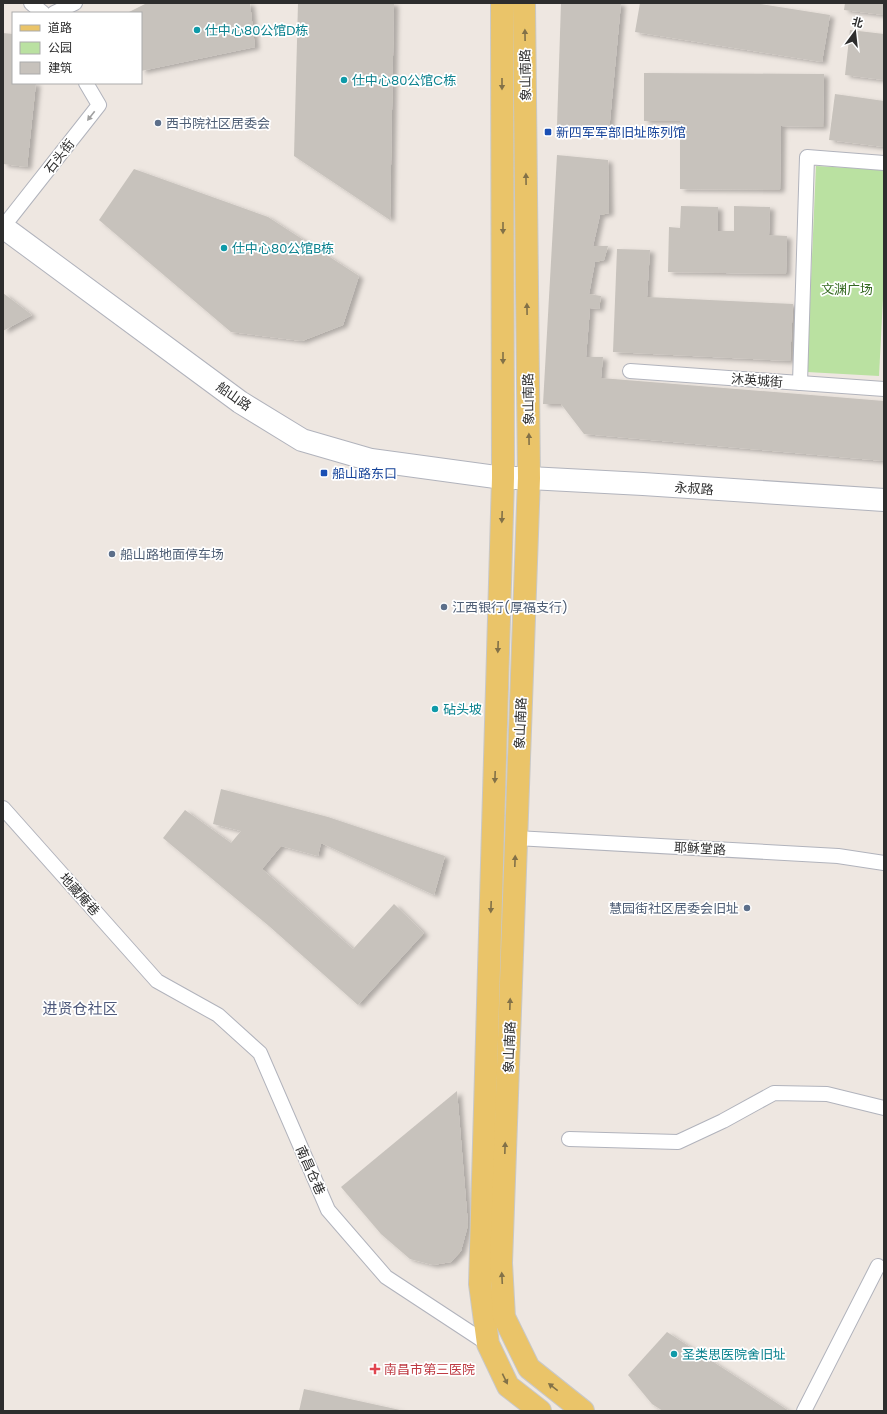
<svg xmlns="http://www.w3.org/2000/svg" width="887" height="1414" font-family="Poppins,'Noto Sans SC',sans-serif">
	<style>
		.green { fill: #bae1a1 }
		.building { fill: #c7c2bc; filter: url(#shadow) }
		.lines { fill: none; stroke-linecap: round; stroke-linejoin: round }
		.lane-casing { stroke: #b1b3bc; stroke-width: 16 }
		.secondary-casing { stroke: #b1b3bc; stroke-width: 24 }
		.primary-casing { stroke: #c8c8c8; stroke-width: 24 }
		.lane { stroke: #fff; stroke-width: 14 }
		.secondary { stroke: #fff; stroke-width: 22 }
		.primary { stroke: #eac469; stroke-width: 22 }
		.oneway { fill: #827148 }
		.oneway2 { fill: #a0a0a0 }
		.culture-dot { fill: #0f9aa8; stroke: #fff; stroke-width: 1.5 }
		.service-dot { fill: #5c6f8a; stroke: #fff; stroke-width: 1.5 }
		.transit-dot { fill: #1a4fb4; stroke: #fff; stroke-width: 1.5 }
		.health-dot { fill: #e0444e; stroke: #fff; stroke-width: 1.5 }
		.labels { text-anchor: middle; stroke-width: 3.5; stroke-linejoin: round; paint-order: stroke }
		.culture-label { font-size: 13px; fill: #0d838f; stroke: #fff; text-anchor: start }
		.street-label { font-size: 13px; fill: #2d2d2d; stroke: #fff }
		.service-label { font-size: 13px; fill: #4e5e75; stroke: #fff; text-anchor: start }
		.transit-label { font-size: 13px; fill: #164399; stroke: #fff; text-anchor: start }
		.park-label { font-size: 13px; fill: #33681f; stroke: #fff }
		.health-label { font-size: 13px; fill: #be3a42; stroke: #fff; text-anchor: start }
		.quarter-label { font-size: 15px; fill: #4f5a7c; stroke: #fff }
	</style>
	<defs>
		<filter id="shadow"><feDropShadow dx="4.5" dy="2.5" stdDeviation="2" flood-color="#0004"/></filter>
	</defs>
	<rect width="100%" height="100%" fill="#eee7e1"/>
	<path class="green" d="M816,166L884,170V279L879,376L807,372Z"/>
	<g class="building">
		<path d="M147,3H250L255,47L141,71V13H127Z"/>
		<path d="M298,3H394L390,220L294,156Z"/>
		<path d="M561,3H621L609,131L557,126Z"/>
		<path d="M640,3H754L830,15L822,62L635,32Z"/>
		<path d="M845,3H884V15L844,10Z"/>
		<path d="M850,30L884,34V80L845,75Z"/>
		<path d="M3,33L13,34V83H36L27,167L3,164Z"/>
		<path d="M644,73L824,74L823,127L781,126L780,190L680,189V121H644Z"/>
		<path d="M835,94L884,101V147L829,140Z"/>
		<path d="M557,155L608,160L609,213L600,215L593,246H608L604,260L595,262L589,294L601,296L599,309L590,308L586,357H603L601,378L884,401V461L584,434L561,404H543Z"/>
		<path d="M134,169L268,217L359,276L343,325L302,341L231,332L99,220Z"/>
		<path d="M681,206L718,207V231H734V206L770,207L769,235L787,236L786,274L668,272L669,227L680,228Z"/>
		<path d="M617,249L650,250L647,297L793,304L790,361L613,352Z"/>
		<path d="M3,293L32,315L3,331Z"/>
		<path d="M221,789L328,817L445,856L434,895L321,843L318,856L281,846L262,869L353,949L394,904L424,933L358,1005L269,926L163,838L185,810L231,843L241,831L213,824Z"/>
		<path d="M457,1091L468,1225L461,1251L451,1262L433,1265L410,1259L381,1234L341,1187Z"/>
		<path d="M667,1332L789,1411H663L652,1404L628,1375Z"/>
		<path d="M304,1389L400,1410V1411H299Z"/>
	</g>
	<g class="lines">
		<g class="lane-casing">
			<g id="lane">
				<path d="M31,3L43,13"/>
				<path d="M54,13L75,3"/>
				<path d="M3,227L99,105L86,83"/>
				<path d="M630,371L884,389"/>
				<path d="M800,383L807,157L884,163"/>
				<path d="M3,808L157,981L218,1015L260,1053L328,1210L386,1277L488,1344"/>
				<path d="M516,838L838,856L884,863"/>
				<path d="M569,1139L678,1142L723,1121L774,1093L827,1094L884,1108"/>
				<path d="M804,1411L878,1266"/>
			</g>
		</g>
		<g class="secondary-casing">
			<path id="secondary" d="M3,227L240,402L302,440L371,460L503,478H529L643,484L884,500"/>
		</g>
		<g class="primary-casing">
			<g id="primary">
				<path d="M502,3L503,478L480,1284L488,1344L508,1386L540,1411"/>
				<path d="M524,3L529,478L501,1263L504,1317L529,1368L583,1411"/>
			</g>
		</g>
		<use href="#lane" class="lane"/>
		<use href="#secondary" class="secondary"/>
		<use href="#primary" class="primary"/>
	</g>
	<defs><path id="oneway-solid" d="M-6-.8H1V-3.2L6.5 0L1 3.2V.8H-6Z"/></defs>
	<g class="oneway">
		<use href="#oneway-solid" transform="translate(525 35) rotate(-91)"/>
		<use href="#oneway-solid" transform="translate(502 84) rotate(90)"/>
		<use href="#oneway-solid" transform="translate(526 179) rotate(-91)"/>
		<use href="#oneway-solid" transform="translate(503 228) rotate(90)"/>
		<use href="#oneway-solid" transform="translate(527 309) rotate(-91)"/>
		<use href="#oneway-solid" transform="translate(503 358) rotate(90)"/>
		<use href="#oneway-solid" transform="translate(529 439) rotate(-91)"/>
		<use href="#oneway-solid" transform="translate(502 517) rotate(92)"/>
		<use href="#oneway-solid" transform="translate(498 647) rotate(92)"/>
		<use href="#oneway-solid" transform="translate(495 777) rotate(92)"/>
		<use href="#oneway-solid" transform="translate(515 861) rotate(-88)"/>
		<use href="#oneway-solid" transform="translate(491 907) rotate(92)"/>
		<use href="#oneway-solid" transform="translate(510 1004) rotate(-88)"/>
		<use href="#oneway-solid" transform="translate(505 1148) rotate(-88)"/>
		<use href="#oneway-solid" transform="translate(502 1278) rotate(-93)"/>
		<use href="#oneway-solid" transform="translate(505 1379) rotate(64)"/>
		<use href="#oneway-solid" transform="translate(553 1387) rotate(-142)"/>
	</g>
	<use class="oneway2" href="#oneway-solid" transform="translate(91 116) rotate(128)"/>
	<g class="culture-dot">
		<circle cx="197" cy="30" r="4"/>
		<circle cx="344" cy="80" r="4"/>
		<circle cx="224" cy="248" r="4"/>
		<circle cx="435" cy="709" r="4"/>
		<circle cx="674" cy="1354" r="4"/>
	</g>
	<g class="service-dot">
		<circle cx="158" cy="123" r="4"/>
		<circle cx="112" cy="554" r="4"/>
		<circle cx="444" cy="607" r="4"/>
		<circle cx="747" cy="908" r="4"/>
	</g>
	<g class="transit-dot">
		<rect x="544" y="128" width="8" height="8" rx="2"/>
		<rect x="320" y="469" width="8" height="8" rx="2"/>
	</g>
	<path class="health-dot" d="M373 1363h4v4h4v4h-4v4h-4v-4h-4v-4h4z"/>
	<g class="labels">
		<g class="culture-label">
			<text x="205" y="35">仕中心80公馆D栋</text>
			<text x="352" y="85">仕中心80公馆C栋</text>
			<text x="232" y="253">仕中心80公馆B栋</text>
			<text x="443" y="714">砧头坡</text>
			<text x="682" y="1359">圣类思医院舍旧址</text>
		</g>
		<g class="street-label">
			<text transform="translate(525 75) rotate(-91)" y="5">象山南路</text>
			<text transform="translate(59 156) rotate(-52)" y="5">石头街</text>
			<text transform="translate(757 380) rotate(4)" y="5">沐英城街</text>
			<text transform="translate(234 396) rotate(35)" y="5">船山路</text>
			<text transform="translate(528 399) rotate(-91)" y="5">象山南路</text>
			<text transform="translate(694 488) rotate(4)" y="5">永叔路</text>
			<text transform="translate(520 723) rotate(-88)" y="5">象山南路</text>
			<text transform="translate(700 848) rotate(3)" y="5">耶稣堂路</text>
			<text transform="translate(80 894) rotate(48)" y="5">地藏庵巷</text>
			<text transform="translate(509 1047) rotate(-88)" y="5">象山南路</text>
			<text transform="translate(311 1170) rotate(66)" y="5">南昌仓巷</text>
		</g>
		<g class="service-label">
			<text x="166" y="128">西书院社区居委会</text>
			<text x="120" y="559">船山路地面停车场</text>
			<text x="452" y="612">江西银行(厚福支行)</text>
			<text x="739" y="913" text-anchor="end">慧园街社区居委会旧址</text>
		</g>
		<g class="transit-label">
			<text x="556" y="137">新四军军部旧址陈列馆</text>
			<text x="332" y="478">船山路东口</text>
		</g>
		<g class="park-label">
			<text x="847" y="294">文渊广场</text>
		</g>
		<g class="health-label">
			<text x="384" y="1374">南昌市第三医院</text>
		</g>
		<g class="quarter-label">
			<text x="80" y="1014">进贤仓社区</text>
		</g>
	</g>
	<rect width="887" height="1414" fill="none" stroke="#2d2d2d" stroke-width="8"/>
	<rect x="12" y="12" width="130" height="72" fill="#ffffff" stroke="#ababab"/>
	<rect x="20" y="25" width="20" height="6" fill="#eac469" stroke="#ababab"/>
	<text x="48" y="32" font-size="12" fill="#2d2d2d">道路</text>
	<rect x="20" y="42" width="20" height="12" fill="#bae1a1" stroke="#ababab"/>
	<text x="48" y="52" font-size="12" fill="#2d2d2d">公园</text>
	<rect x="20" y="62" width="20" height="12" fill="#c7c2bc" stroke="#ababab"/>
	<text x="48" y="72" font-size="12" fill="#2d2d2d">建筑</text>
	<g transform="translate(855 32) rotate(15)" stroke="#ffffff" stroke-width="3" paint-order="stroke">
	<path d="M0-3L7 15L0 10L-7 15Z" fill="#2d2d2d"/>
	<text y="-6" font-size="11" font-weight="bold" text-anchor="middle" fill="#2d2d2d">北</text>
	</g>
</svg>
